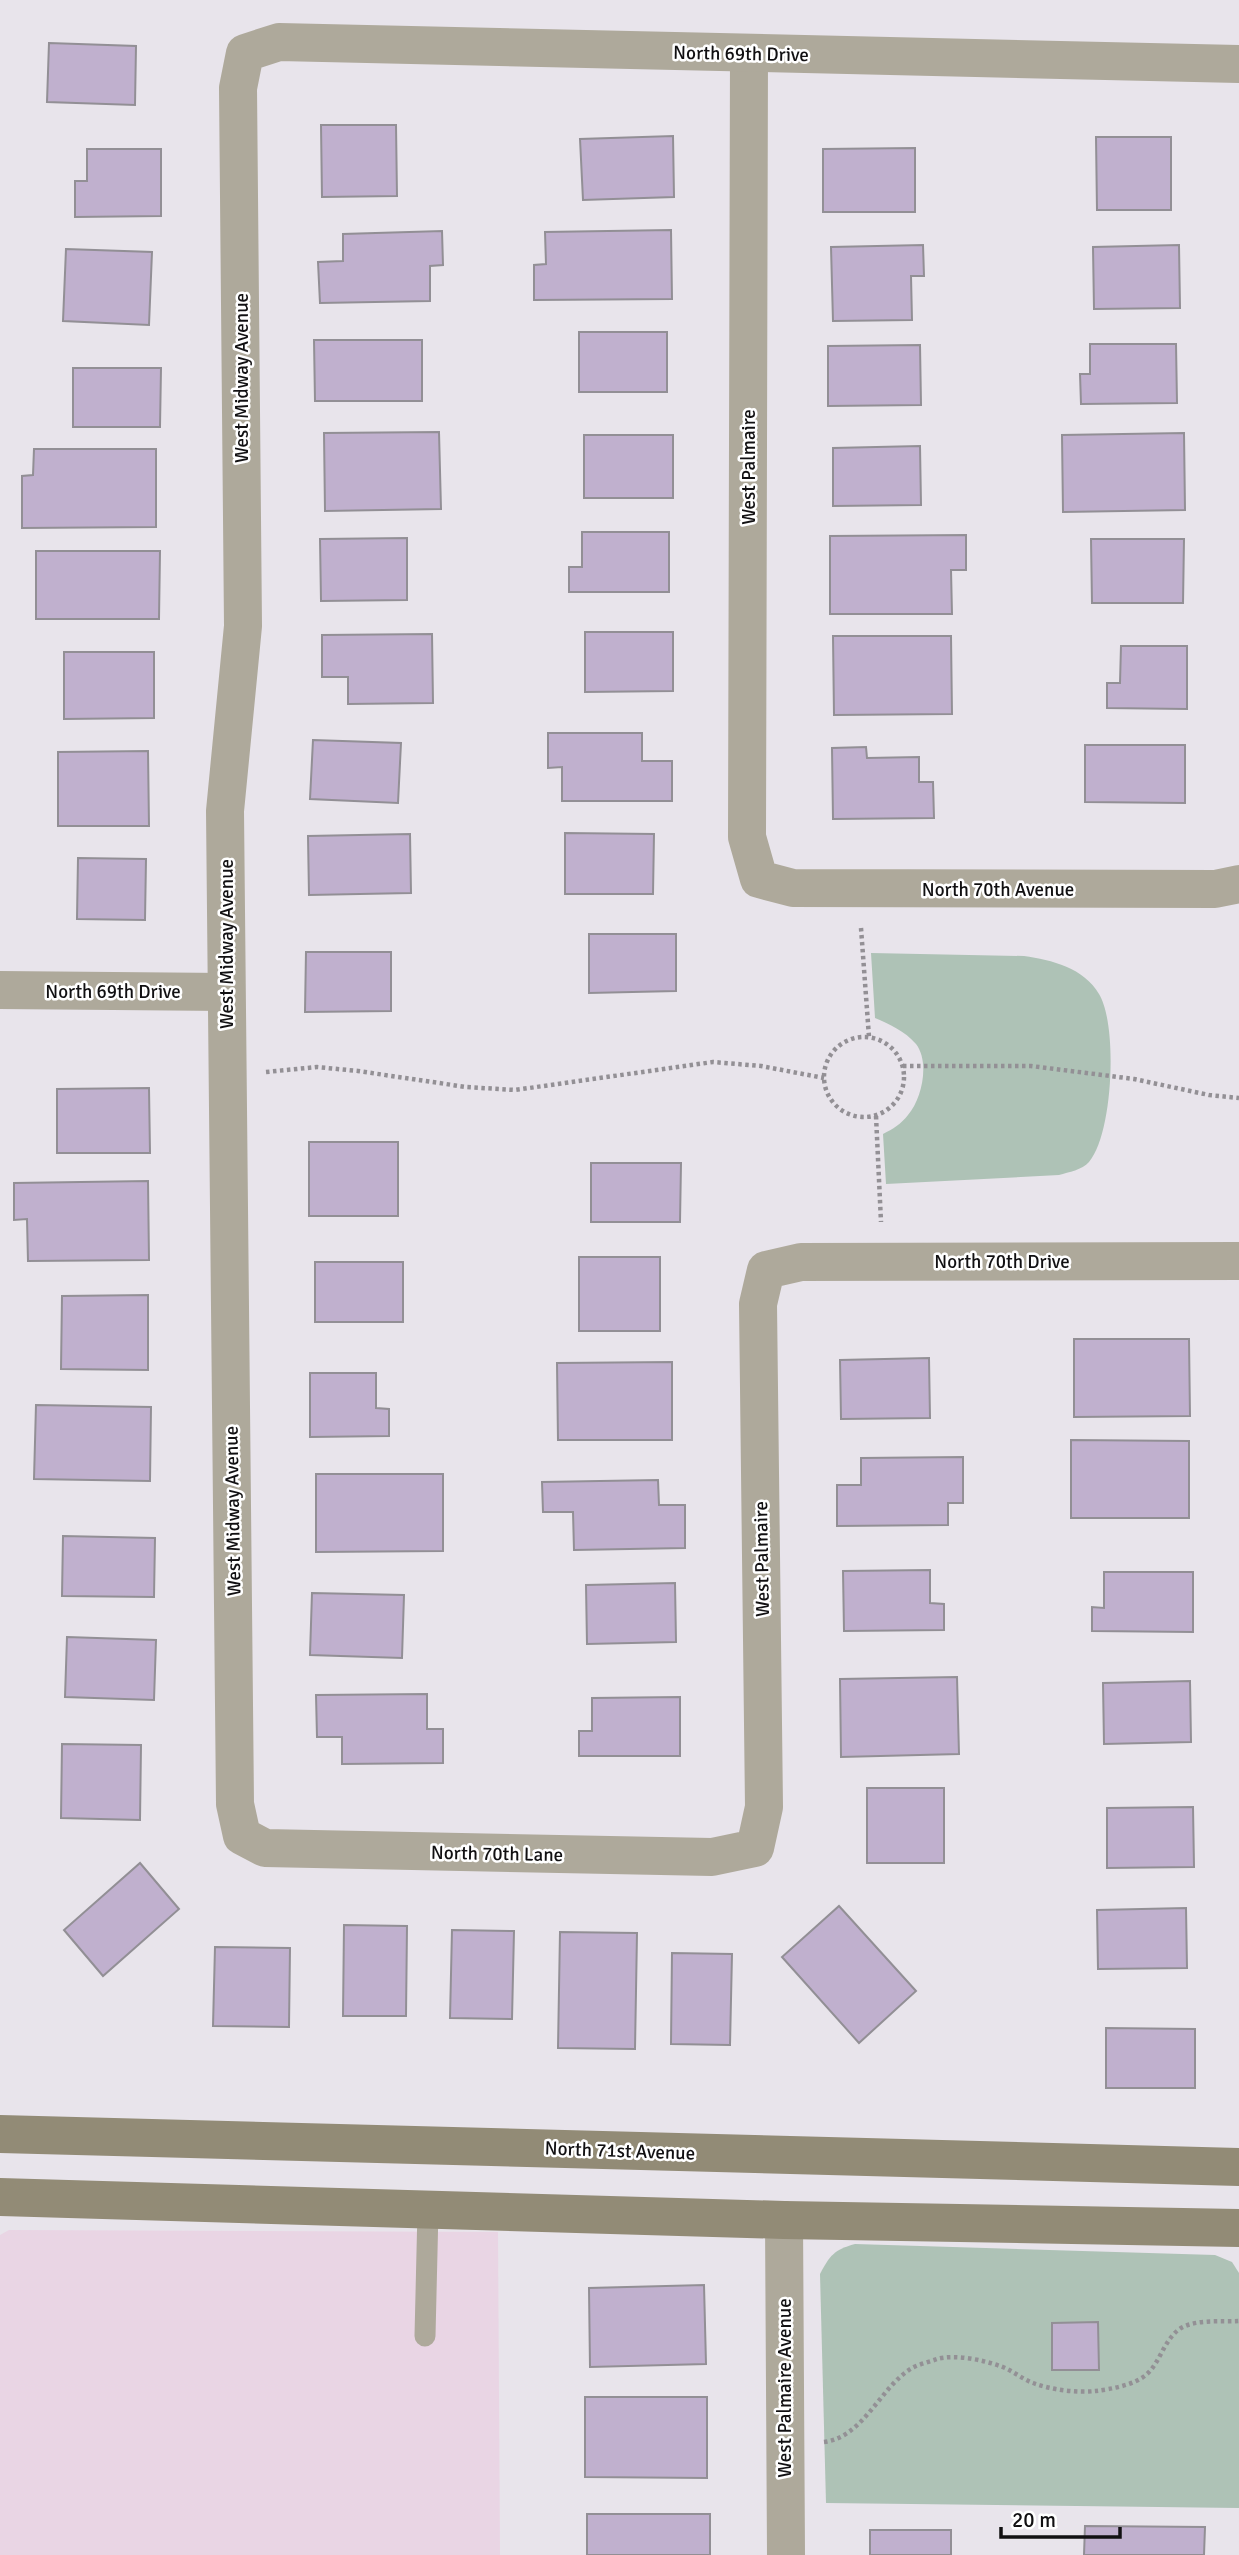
<svg xmlns="http://www.w3.org/2000/svg" width="1239" height="2555" font-family="Signika,sans-serif">
	<style>
		.industrial { fill: #e9d5e4 }
		.green { fill: #aec2b6 }
		.building { fill: #c0b0ce; stroke: #928f95; stroke-width: 2 }
		.lines { fill: none; stroke-linecap: round; stroke-linejoin: round }
		.path { stroke: #939095; stroke-width: 4.5; stroke-dasharray: 3.5 3.5; stroke-linecap: butt }
		.lane { stroke: #aea99b; stroke-width: 21 }
		.street { stroke: #aea99b; stroke-width: 38 }
		.secondary { stroke: #928b76; stroke-width: 38 }
		.labels { text-anchor: middle; stroke-width: 5; stroke-linejoin: round; paint-order: stroke }
		.street-label { font-size: 19px; fill: #111012; stroke: #fff }
	</style>
	<rect width="100%" height="100%" fill="#e8e4eb"/>
	<path class="industrial" d="M9,2230L498,2232L500,2555H0V2235Z"/>
	<g class="green">
		<path d="M871,953L1024,956C1052,960 1084,968 1099,994C1118,1025 1113,1134 1089,1162C1082,1170 1069,1172 1059,1175L886,1184L883,1134C893,1129 901,1124 908,1115C922,1099 930,1062 916,1044C905,1031 889,1024 875,1018Z"/>
		<path d="M855,2244L1215,2255L1232,2262L1239,2273V2508L826,2503L820,2274C830,2255 834,2250 855,2244Z"/>
	</g>
	<g class="building">
		<path d="M49,43L136,46L135,105L47,102Z"/>
		<path d="M321,125H396L397,196L322,197Z"/>
		<path d="M673,136L674,197L583,200L580,139Z"/>
		<path d="M1096,137H1171V210H1097Z"/>
		<path d="M915,148V212H823V149Z"/>
		<path d="M87,149H161V216L75,217V181H87Z"/>
		<path d="M671,230L672,299L534,300V265L546,264L545,232Z"/>
		<path d="M442,231L443,265L430,266V301L320,303L318,262L343,261V234Z"/>
		<path d="M923,245L924,276H911L912,320L833,321L831,247Z"/>
		<path d="M1179,245L1180,308L1094,309L1093,247Z"/>
		<path d="M66,249L152,252L149,325L63,321Z"/>
		<rect x="579" y="332" width="88" height="60"/>
		<path d="M314,340H422V401H315Z"/>
		<path d="M1090,344H1176L1177,403L1081,404L1080,374H1090Z"/>
		<path d="M920,345L921,405L828,406V346Z"/>
		<path d="M73,368H161L160,427H73Z"/>
		<path d="M439,432L441,509L325,511L324,433Z"/>
		<path d="M1184,433L1185,510L1063,512L1062,435Z"/>
		<rect x="584" y="435" width="89" height="63"/>
		<path d="M920,446L921,505L833,506V448Z"/>
		<path d="M34,449H156V527L22,528V476L33,475Z"/>
		<path d="M582,532H669V592H569V567H582Z"/>
		<path d="M966,535V570H951L952,614H830V536Z"/>
		<path d="M407,538V600L321,601L320,539Z"/>
		<path d="M1091,539H1184L1183,603H1092Z"/>
		<path d="M36,551H160L159,619H36Z"/>
		<path d="M585,632H673V691L585,692Z"/>
		<path d="M432,634L433,703L348,704V677H322V635Z"/>
		<path d="M833,636H951L952,714L834,715Z"/>
		<path d="M1121,646H1187V709L1107,708V683H1120Z"/>
		<path d="M64,652H154V718L64,719Z"/>
		<path d="M548,733H642V761H672V801H562V767L548,768Z"/>
		<path d="M313,740L401,743L398,803L310,799Z"/>
		<path d="M1085,745H1185V803L1085,802Z"/>
		<path d="M866,747L867,758L919,757V782H933L934,818L833,819L832,748Z"/>
		<path d="M148,751L149,826H58V752Z"/>
		<path d="M565,833L654,834L653,894H565Z"/>
		<path d="M410,834L411,893L309,895L308,836Z"/>
		<path d="M78,858L146,859L145,920L77,919Z"/>
		<path d="M589,934H676V991L589,993Z"/>
		<path d="M306,952H391V1011L305,1012Z"/>
		<path d="M149,1088L150,1153H57V1089Z"/>
		<rect x="309" y="1142" width="89" height="74"/>
		<path d="M591,1163H681L680,1222H591Z"/>
		<path d="M148,1181L149,1260L28,1261L27,1219L14,1220V1183Z"/>
		<rect x="579" y="1257" width="81" height="74"/>
		<rect x="315" y="1262" width="88" height="60"/>
		<path d="M148,1295V1370L61,1369L62,1296Z"/>
		<path d="M1074,1339H1189L1190,1416L1074,1417Z"/>
		<path d="M929,1358L930,1418L841,1419L840,1360Z"/>
		<path d="M672,1362V1440H558L557,1363Z"/>
		<path d="M310,1373H376V1408L389,1409V1436L310,1437Z"/>
		<path d="M36,1405L151,1407L150,1481L34,1479Z"/>
		<path d="M1071,1440L1189,1441V1518H1071Z"/>
		<path d="M963,1457V1503H948V1525L837,1526V1485H861V1458Z"/>
		<path d="M316,1474H443V1551L316,1552Z"/>
		<path d="M658,1480L659,1505H685V1548L574,1550L573,1512H543L542,1482Z"/>
		<path d="M63,1536L155,1538L154,1597L62,1596Z"/>
		<path d="M930,1570V1603L944,1604V1630L844,1631L843,1571Z"/>
		<path d="M1104,1572H1193V1632L1092,1631V1607L1104,1608Z"/>
		<path d="M675,1583L676,1642L587,1644L586,1585Z"/>
		<path d="M312,1593L404,1595L402,1658L310,1655Z"/>
		<path d="M67,1637L156,1640L154,1700L65,1697Z"/>
		<path d="M957,1677L959,1754L841,1757L840,1679Z"/>
		<path d="M1190,1681L1191,1742L1104,1744L1103,1683Z"/>
		<path d="M427,1694V1729H443V1763L342,1764V1737H317L316,1695Z"/>
		<path d="M680,1697V1756H579V1731H592V1698Z"/>
		<path d="M62,1744L141,1745L140,1820L61,1818Z"/>
		<rect x="867" y="1788" width="77" height="75"/>
		<path d="M1193,1807L1194,1867L1107,1868V1808Z"/>
		<path d="M140,1863L179,1909L103,1976L64,1930Z"/>
		<path d="M839,1906L916,1991L859,2043L782,1957Z"/>
		<path d="M1186,1908L1187,1968L1098,1969L1097,1910Z"/>
		<path d="M344,1925L407,1926L406,2016H343Z"/>
		<path d="M452,1930L514,1931L512,2019L450,2018Z"/>
		<path d="M560,1932L637,1933L635,2049L558,2048Z"/>
		<path d="M215,1947L290,1948L289,2027L213,2026Z"/>
		<path d="M672,1953L732,1954L730,2045L671,2044Z"/>
		<path d="M1106,2028L1195,2029V2088H1106Z"/>
		<path d="M704,2285L706,2364L590,2367L589,2288Z"/>
		<path d="M1098,2322L1099,2370H1052V2323Z"/>
		<path d="M585,2397H707V2478L585,2477Z"/>
		<rect x="587" y="2514" width="123" height="41"/>
		<path d="M1085,2526L1205,2527L1204,2555H1084Z"/>
		<rect x="870" y="2530" width="81" height="25"/>
	</g>
	<g class="lines">
		<g class="path">
			<path d="M861,928L869,1037"/>
			<circle cx="864" cy="1077" r="40"/>
			<path d="M903,1066H1031L1134,1079L1209,1095L1239,1098"/>
			<path d="M266,1072L317,1067L358,1071L466,1087L515,1090L713,1062L761,1066L824,1078"/>
			<path d="M876,1116L881,1222"/>
			<path d="M824,2442C864,2437 880,2387 912,2368C919,2364 929,2362 937,2359C955,2354 983,2360 1000,2366C1012,2370 1022,2379 1033,2383C1052,2390 1077,2393 1096,2391C1111,2389 1135,2385 1147,2374C1161,2361 1164,2339 1181,2328C1197,2319 1221,2322 1239,2321"/>
		</g>
		<path class="lane" d="M425,2336L428,2210"/>
		<g class="street">
			<path d="M749,53L747,837L759,879L793,888L1215,889L1239,884"/>
			<path d="M1239,64L279,42L245,53L238,88L243,626L225,811L235,1804L242,1836L265,1848L712,1857L755,1848L764,1807L758,1304L766,1270L801,1262L1239,1261"/>
			<path d="M0,990L226,992"/>
			<path d="M784,2220L786,2555"/>
		</g>
		<g class="secondary">
			<path d="M0,2134L1239,2167"/>
			<path d="M0,2197L784,2220L1239,2228"/>
		</g>
	</g>
	<g class="labels">
		<g class="street-label">
			<text transform="translate(741 53) rotate(1)" y="7">North 69th Drive</text>
			<text transform="translate(241 378) rotate(-90)" y="7">West Midway Avenue</text>
			<text transform="translate(748 467) rotate(-90)" y="7">West Palmaire</text>
			<text x="998" y="896">North 70th Avenue</text>
			<text transform="translate(226 944) rotate(-90)" y="7">West Midway Avenue</text>
			<text x="113" y="998">North 69th Drive</text>
			<text x="1002" y="1268">North 70th Drive</text>
			<text transform="translate(232 1511) rotate(-91)" y="7">West Midway Avenue</text>
			<text transform="translate(761 1559) rotate(-91)" y="7">West Palmaire</text>
			<text transform="translate(497 1853) rotate(1)" y="7">North 70th Lane</text>
			<text transform="translate(620 2150) rotate(2)" y="7">North 71st Avenue</text>
			<text transform="translate(784 2388) rotate(-90)" y="7">West Palmaire Avenue</text>
		</g>
	</g>
	<path d="M1001 2527v10h119v-10" fill="none" stroke="#111012" stroke-width="3.5"/>
	<text x="1012" y="2527" font-size="21" fill="#111012" stroke="#ffffff" stroke-width="5" paint-order="stroke">20 m</text>
</svg>
